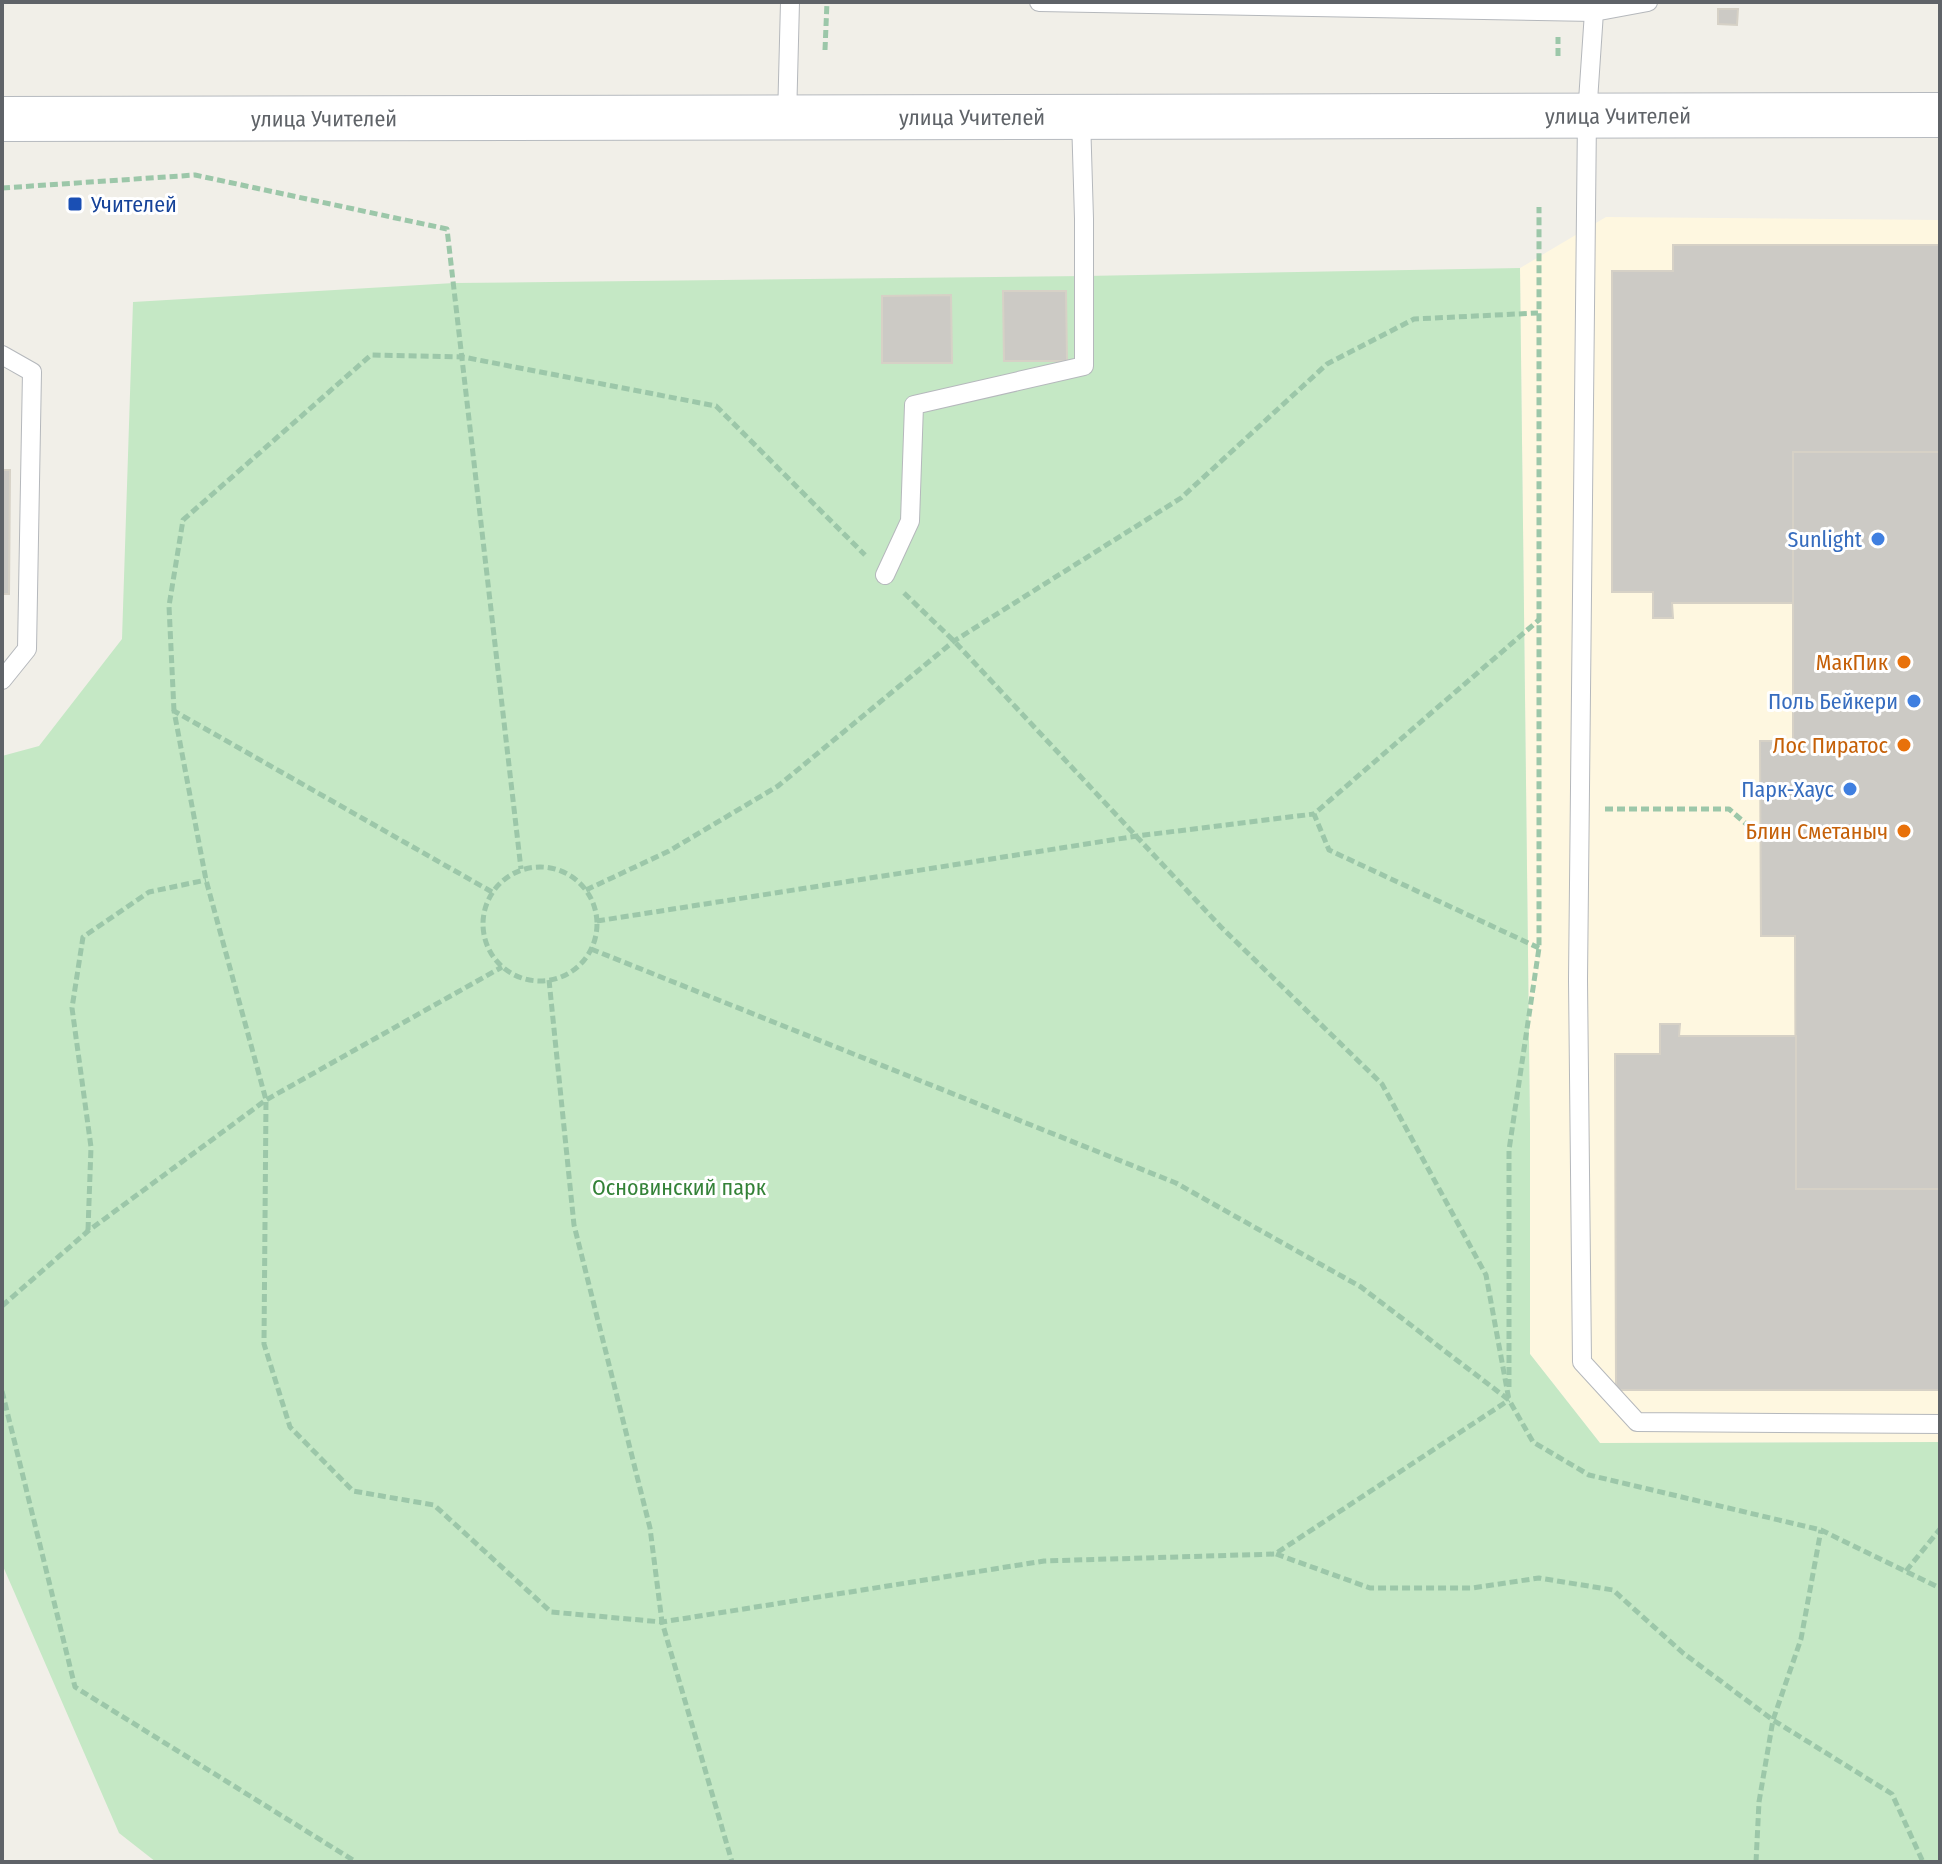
<svg xmlns="http://www.w3.org/2000/svg" width="1942" height="1864" font-family="'Fira Sans Condensed',sans-serif">
	<style>
		.commercial { fill: #fef7e0 }
		.green { fill: #c5e8c5 }
		.building { fill: #cccac5; stroke: #d6d1c6; stroke-width: 2 }
		.lines { fill: none; stroke-linecap: round; stroke-linejoin: round }
		.service-casing { stroke: #b5b8bc; stroke-width: 20 }
		.secondary-casing { stroke: #b6babf; stroke-width: 46 }
		.path { stroke: #9cc7a9; stroke-width: 5; stroke-dasharray: 8 4; stroke-linecap: butt }
		.service { stroke: #fff; stroke-width: 18 }
		.secondary { stroke: #fff; stroke-width: 44 }
		.transit-dot { fill: #1a4fb4; stroke: #fff; stroke-width: 3 }
		.shop-dot { fill: #3f7fe0; stroke: #fff; stroke-width: 3 }
		.food-dot { fill: #e8710a; stroke: #fff; stroke-width: 3 }
		.labels { text-anchor: middle; stroke-width: 6; stroke-linejoin: round; paint-order: stroke }
		.street-label { font-size: 22px; fill: #5f6368; stroke: #fff }
		.transit-label { font-size: 22px; fill: #164399; stroke: #fff; text-anchor: start }
		.shop-label { font-size: 22px; fill: #366cbe; stroke: #fff; text-anchor: end }
		.food-label { font-size: 22px; fill: #c56008; stroke: #fff; text-anchor: end }
		.park-label { font-size: 22px; fill: #348238; stroke: #fff }
	</style>
	<rect width="100%" height="100%" fill="#f1efe8"/>
	<path class="commercial" d="M1606,217L1940,220V1442L1600,1443L1530,1354V1124L1520,268Z"/>
	<path class="green" d="M1520,268L1530,1124V1354L1600,1443L1940,1442V1862H156L119,1833L2,1564V756L39,746L122,639L133,302L454,283L1085,276Z"/>
	<g class="building">
		<path d="M1718,9H1738L1737,25L1718,24Z"/>
		<path d="M1673,245H1940V452H1793V603H1672L1673,618H1653V592H1612V271H1673Z"/>
		<path d="M1003,291H1066L1067,361H1004Z"/>
		<path d="M951,295L952,363H882V296Z"/>
		<path d="M1793,452H1940V1189H1796L1795,936H1761L1760,741H1793Z"/>
		<path d="M2,470H10L9,594H2Z"/>
		<path d="M1660,1024H1680L1679,1036H1796V1189H1940V1390H1616L1615,1054H1660Z"/>
	</g>
	<g class="lines">
		<g class="service-casing">
			<g id="service">
				<path d="M1039,2L1594,12"/>
				<path d="M1648,2L1594,12L1587,116L1578,980L1582,1362L1637,1422L1940,1424"/>
				<path d="M787,119L790,2"/>
				<path d="M2,355L32,372L27,649L2,680"/>
				<path d="M885,575L910,521L914,405L1084,366V219L1081,118"/>
			</g>
		</g>
		<g class="secondary-casing">
			<g id="secondary">
				<path id="s1" d="M2,119L1940,115"/>
			</g>
		</g>
		<g class="path">
			<path d="M825,50L827,2"/>
			<path d="M1558,56V37"/>
			<path d="M2,188L195,175L447,229L521,869"/>
			<path d="M904,593L954,641L1221,927L1382,1084L1486,1275L1509,1400"/>
			<path d="M174,711L169,606L183,520L371,355L463,357L716,406L865,555"/>
			<path d="M1605,809H1729L1760,836"/>
			<circle cx="540" cy="924" r="57"/>
			<path d="M586,890L669,851L778,786L954,641L1181,498L1327,364L1414,319L1538,313"/>
			<path d="M492,892L174,711L206,880L266,1100L264,1344L290,1427L353,1491L434,1505L551,1612L662,1622L1044,1561L1275,1554L1509,1400"/>
			<path d="M597,921L1137,836L1314,814"/>
			<path d="M1539,948L1329,850L1314,814L1540,619"/>
			<path d="M591,949L1176,1183L1361,1287L1509,1400L1533,1442L1589,1475L1821,1530L1940,1588"/>
			<path d="M549,980L574,1225L650,1528L662,1622L732,1862"/>
			<path d="M88,1230L91,1147L72,1008L83,937L149,892L206,880"/>
			<path d="M2,1306L88,1231L266,1100L502,967"/>
			<path d="M1509,1387V1150L1539,948V207"/>
			<path d="M2,1391L75,1687L356,1862"/>
			<path d="M1276,1554L1370,1588H1472L1539,1578L1613,1590L1683,1653L1773,1720L1892,1794L1923,1862"/>
			<path d="M1906,1571L1940,1529"/>
			<path d="M1756,1862L1759,1802L1773,1720L1801,1639L1821,1530"/>
		</g>
		<use href="#service" class="service"/>
		<use href="#secondary" class="secondary"/>
	</g>
	<rect class="transit-dot" x="67" y="196" width="16" height="16" rx="4"/>
	<g class="shop-dot">
		<circle cx="1878" cy="539" r="8"/>
		<circle cx="1914" cy="701" r="8"/>
		<circle cx="1850" cy="789" r="8"/>
	</g>
	<g class="food-dot">
		<circle cx="1904" cy="662" r="8"/>
		<circle cx="1904" cy="745" r="8"/>
		<circle cx="1904" cy="831" r="8"/>
	</g>
	<g class="labels">
		<g class="street-label">
			<text dy="8" stroke="none"><textPath href="#s1" startOffset="1616">улица Учителей</textPath></text>
			<text dy="8" stroke="none"><textPath href="#s1" startOffset="970">улица Учителей</textPath></text>
			<text dy="8" stroke="none"><textPath href="#s1" startOffset="322">улица Учителей</textPath></text>
		</g>
		<g class="transit-label">
			<text x="91" y="212">Учителей</text>
		</g>
		<g class="shop-label">
			<text x="1862" y="547">Sunlight</text>
			<text x="1898" y="709">Поль Бейкери</text>
			<text x="1834" y="797">Парк-Хаус</text>
		</g>
		<g class="food-label">
			<text x="1888" y="670">МакПик</text>
			<text x="1888" y="753">Лос Пиратос</text>
			<text x="1888" y="839">Блин Сметаныч</text>
		</g>
		<g class="park-label">
			<text x="679" y="1195">Основинский парк</text>
		</g>
	</g>
	<rect width="1942" height="1864" fill="none" stroke="#5f6368" stroke-width="8"/>
</svg>
